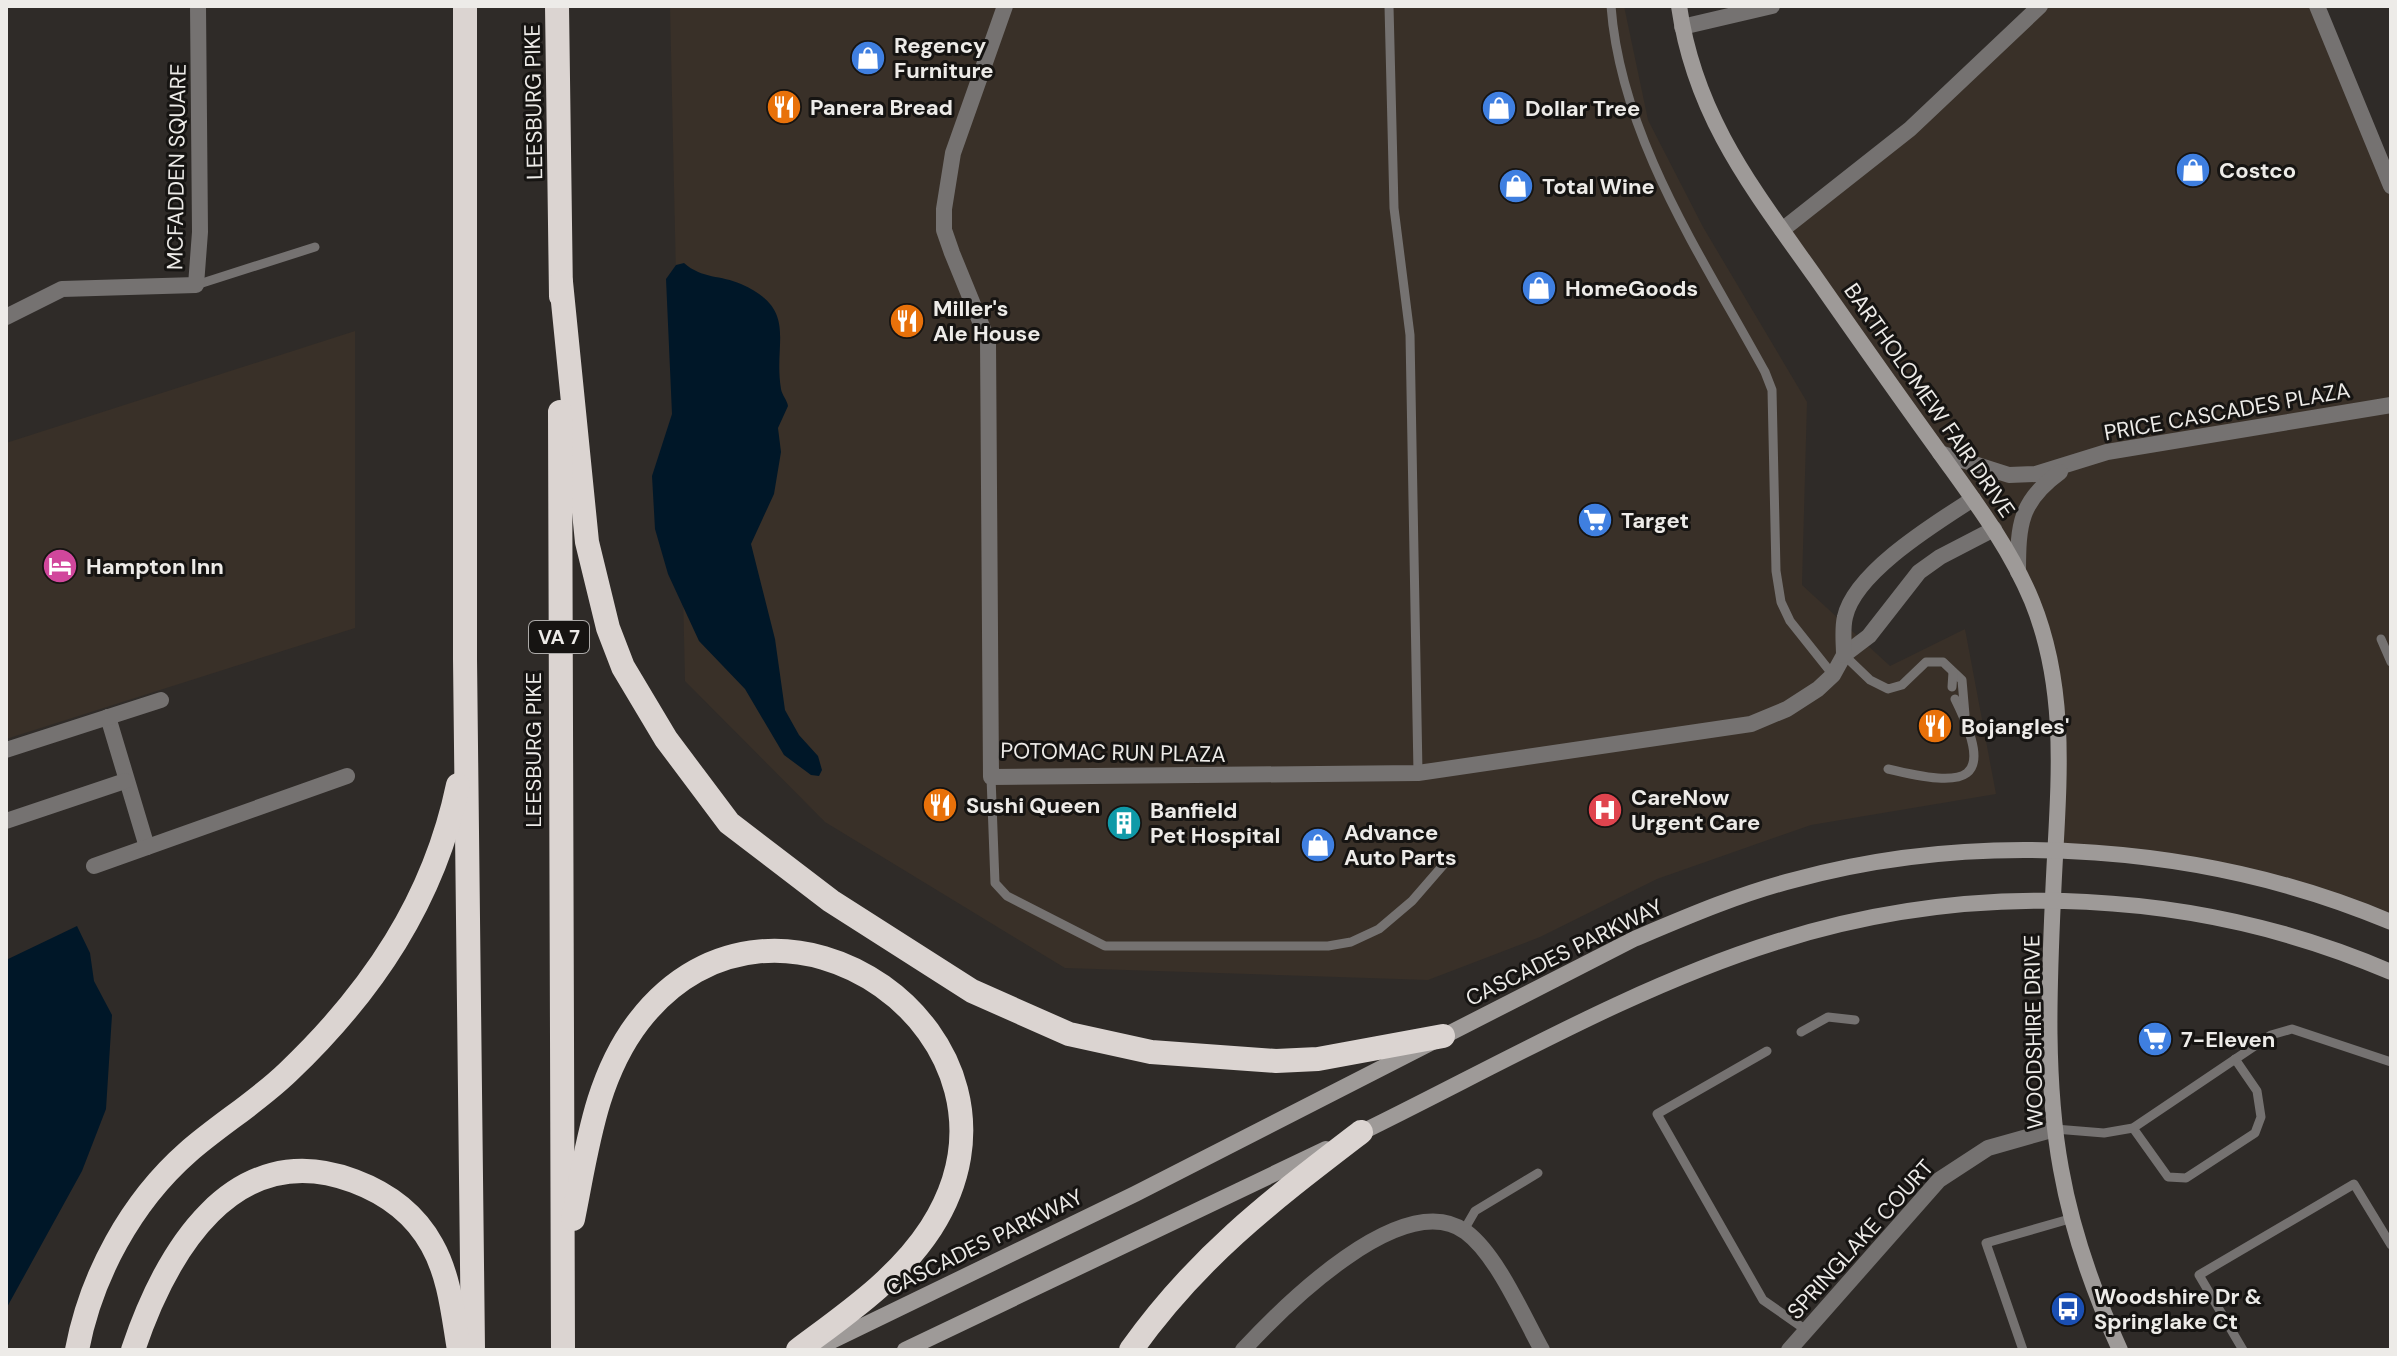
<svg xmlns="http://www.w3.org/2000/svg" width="2397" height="1356" font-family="'DM Sans',sans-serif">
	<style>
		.built { fill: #393028 }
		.water { fill: #001728 }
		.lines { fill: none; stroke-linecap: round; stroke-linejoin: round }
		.lane { stroke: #757271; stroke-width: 9 }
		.street { stroke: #757271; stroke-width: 16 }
		.secondary { stroke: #9e9a98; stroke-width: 16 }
		.highway { stroke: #dbd4d1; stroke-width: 24 }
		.labels { text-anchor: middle; stroke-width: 6; stroke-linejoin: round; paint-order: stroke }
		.shield { fill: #161412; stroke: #acaaa8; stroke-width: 2 }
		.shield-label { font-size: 20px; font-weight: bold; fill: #edebe8 }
		.poi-label { font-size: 22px; font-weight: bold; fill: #edebe8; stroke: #161412; text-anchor: start }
		.street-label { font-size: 22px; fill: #edebe8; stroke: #161412 }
	</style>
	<rect width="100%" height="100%" fill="#2f2b28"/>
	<g class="built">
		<path d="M670,6H1624L1648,120L1703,227L1807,402L1802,585L1890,666L1965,629L1996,794L1811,825L1657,879L1540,937L1428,980L1065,968L825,822L685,681Z"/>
		<path d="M2040,6H2317L2391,186V922L2266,882L2055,848L2060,758L2031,599L1782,230Z"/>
		<path d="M355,331V628L6,739V443Z"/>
	</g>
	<g class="water">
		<path d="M684,263C702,279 721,275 741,284C799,310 773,341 781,389C782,395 787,400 788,406L778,428L781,452L774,494L751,544L775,639L785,710L799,735L818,756L822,770L819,776L811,775L784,755L745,689L699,641L668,574L655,529L652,476L672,414L666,279L676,265Z"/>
		<path d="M77,926L90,953L94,981L112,1015L106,1109L82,1171L6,1309V960Z"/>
	</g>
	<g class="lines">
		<g class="lane">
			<path d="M1389,6L1394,208L1410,335L1418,773"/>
			<path d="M1611,6C1621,139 1703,258 1765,372L1772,390L1776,571L1781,602L1790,621L1833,675"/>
			<path d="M196,285L315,247"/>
			<path d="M2381,639L2391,662"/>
			<path d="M1844,655L1870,680L1888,689L1902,685L1926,662H1943L1962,680L1965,715"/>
			<path d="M1952,687L1953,672"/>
			<path d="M1888,769C1967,788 1997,784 1955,699"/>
			<path d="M991,777L995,883L1007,896L1105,946H1328L1351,942L1379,929L1412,901L1445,863"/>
			<path d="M1801,1032L1828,1017L1855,1020"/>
			<path d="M1767,1051L1657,1114L1763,1300L1806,1330"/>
			<path d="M2133,1128L2168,1177L2186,1178L2255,1133L2261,1117L2257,1091L2235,1059"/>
			<path d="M2055,1129L2104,1133L2133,1128L2271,1035L2292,1029L2391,1062"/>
			<path d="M1464,1230L1475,1211L1538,1173"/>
			<path d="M2023,1350L1986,1243L2073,1218"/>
			<path d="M2243,1350L2199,1275L2354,1184L2391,1245"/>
		</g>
		<g class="street">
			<path d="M1005,6L953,153L944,209V230L952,253L988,341L991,777L1418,773L1751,724L1787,709L1818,689L1833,675L1844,655L1869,636L1919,572L1940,557L1994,529"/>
			<path d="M2317,6L2391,186"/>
			<path d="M1682,27L1772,6"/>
			<path d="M1782,230L1910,129L2040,6"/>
			<path d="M6,317L62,289L196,285L200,232L198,6"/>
			<path d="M1940,453L2009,475L2036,474L2107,452L2391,405"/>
			<path d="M2018,572C2018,524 2020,501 2060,472"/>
			<path d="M1844,655C1844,643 1842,629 1845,617C1855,572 1936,523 1973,499"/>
			<path d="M108,717L147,847"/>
			<path d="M6,750L161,700"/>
			<path d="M6,821L125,781"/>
			<path d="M94,866L347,776"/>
			<path d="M1243,1350C1283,1307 1403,1186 1466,1232C1497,1255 1523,1316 1542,1350"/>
			<path d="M1789,1350L1939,1180L1988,1148L2055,1129"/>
		</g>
		<g class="secondary">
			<path d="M1679,6C1695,117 1753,189 1816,278C1858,338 1900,398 1943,457C1976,503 2010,548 2032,601C2071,697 2057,797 2053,898C2049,986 2045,1082 2061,1169C2072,1231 2094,1293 2120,1350"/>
			<path d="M1354,1136C1490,1070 1632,987 1776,942C1977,878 2198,889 2391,972"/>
			<path d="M813,1350L1135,1194L1634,939C1686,917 1739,894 1794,880C1985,828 2208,845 2391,922"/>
			<path d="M905,1350L1326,1149"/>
		</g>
		<g class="highway">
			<path d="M465,6V659L473,1350"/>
			<path d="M557,6L561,296"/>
			<path d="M561,282L587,542L608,628L623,667L666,739L729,823L831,901L972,991L1069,1034L1151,1052L1276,1061L1318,1059L1443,1036"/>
			<path d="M560,412L563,1350"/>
			<path d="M573,1219C587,1150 595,1078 639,1021C776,843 1053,1037 931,1228C898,1279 846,1314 798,1350"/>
			<path d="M77,1350C91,1276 131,1202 188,1152C220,1124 257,1102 288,1072C372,992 434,900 458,785"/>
			<path d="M133,1350C165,1255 232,1135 354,1181C386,1193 415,1214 432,1245C450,1277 453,1315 459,1350"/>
			<path d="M1131,1350C1198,1256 1271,1201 1361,1132"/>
		</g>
	</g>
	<defs>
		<g id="shop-disc" transform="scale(1.8)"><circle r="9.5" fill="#3f7fe0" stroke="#161412"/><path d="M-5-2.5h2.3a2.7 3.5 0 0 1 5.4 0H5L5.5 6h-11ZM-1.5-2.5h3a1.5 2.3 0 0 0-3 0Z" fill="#fff"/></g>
		<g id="restaurant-disc" transform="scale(1.8)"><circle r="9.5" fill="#e8710a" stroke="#161412"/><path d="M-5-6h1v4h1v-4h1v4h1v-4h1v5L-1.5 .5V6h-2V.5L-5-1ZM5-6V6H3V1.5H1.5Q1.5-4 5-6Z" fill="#fff"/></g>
		<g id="supermarket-disc" transform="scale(1.8)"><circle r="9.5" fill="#3f7fe0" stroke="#161412"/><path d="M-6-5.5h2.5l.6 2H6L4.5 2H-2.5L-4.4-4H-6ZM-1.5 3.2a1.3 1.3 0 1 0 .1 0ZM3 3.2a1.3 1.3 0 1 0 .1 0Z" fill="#fff"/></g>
		<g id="hotel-disc" transform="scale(1.8)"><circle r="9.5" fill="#d1479c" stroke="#161412"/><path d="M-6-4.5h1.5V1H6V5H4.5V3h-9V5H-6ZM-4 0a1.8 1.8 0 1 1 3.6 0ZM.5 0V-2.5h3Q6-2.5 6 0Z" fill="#fff"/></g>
		<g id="hospital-disc" transform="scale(1.8)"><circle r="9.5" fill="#e0444e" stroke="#161412"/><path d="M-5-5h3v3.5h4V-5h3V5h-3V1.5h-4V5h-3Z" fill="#fff"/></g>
		<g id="building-disc" transform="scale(1.8)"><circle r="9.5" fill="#0f9aa8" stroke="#161412"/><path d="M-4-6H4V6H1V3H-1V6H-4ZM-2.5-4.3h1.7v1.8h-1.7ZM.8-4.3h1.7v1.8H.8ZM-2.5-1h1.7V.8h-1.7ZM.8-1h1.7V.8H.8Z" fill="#fff"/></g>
		<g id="bus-disc" transform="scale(1.8)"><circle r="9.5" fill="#1a4fb4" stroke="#161412"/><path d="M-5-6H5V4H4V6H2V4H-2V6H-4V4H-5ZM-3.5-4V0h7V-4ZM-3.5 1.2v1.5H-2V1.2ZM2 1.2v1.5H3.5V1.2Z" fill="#fff"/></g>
	</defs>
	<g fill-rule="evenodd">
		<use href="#shop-disc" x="868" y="58"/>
		<use href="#restaurant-disc" x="784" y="107"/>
		<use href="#shop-disc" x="1499" y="108"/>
		<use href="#shop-disc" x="2193" y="170"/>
		<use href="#shop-disc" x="1516" y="186"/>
		<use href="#shop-disc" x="1539" y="288"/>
		<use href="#restaurant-disc" x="907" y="321"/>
		<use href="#supermarket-disc" x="1595" y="520"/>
		<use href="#hotel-disc" x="60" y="566"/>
		<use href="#restaurant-disc" x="1935" y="726"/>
		<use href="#restaurant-disc" x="940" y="805"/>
		<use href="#hospital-disc" x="1605" y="810"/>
		<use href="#building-disc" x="1124" y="823"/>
		<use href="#shop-disc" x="1318" y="845"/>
		<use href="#supermarket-disc" x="2155" y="1039"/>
		<use href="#bus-disc" x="2068" y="1309"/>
	</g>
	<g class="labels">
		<rect class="shield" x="529" y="621" width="60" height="32" rx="6"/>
		<g class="shield-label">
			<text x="559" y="644">VA 7</text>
		</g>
		<g class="poi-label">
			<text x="894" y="53">Regency<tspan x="894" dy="25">Furniture</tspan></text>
			<text x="810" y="115">Panera Bread</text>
			<text x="1525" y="116">Dollar Tree</text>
			<text x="2219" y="178">Costco</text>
			<text x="1542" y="194">Total Wine</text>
			<text x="1565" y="296">HomeGoods</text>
			<text x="933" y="316">Miller's<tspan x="933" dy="25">Ale House</tspan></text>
			<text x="1621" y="528">Target</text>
			<text x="86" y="574">Hampton Inn</text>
			<text x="1961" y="734">Bojangles'</text>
			<text x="1631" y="805">CareNow<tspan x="1631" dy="25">Urgent Care</tspan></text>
			<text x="966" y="813">Sushi Queen</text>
			<text x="1150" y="818">Banfield<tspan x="1150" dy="25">Pet Hospital</tspan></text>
			<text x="1344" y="840">Advance<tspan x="1344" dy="25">Auto Parts</tspan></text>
			<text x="2181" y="1047">7-Eleven</text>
			<text x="2094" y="1304">Woodshire Dr &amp;<tspan x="2094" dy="25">Springlake Ct</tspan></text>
		</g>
		<g class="street-label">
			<text transform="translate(533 102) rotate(-91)" y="8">LEESBURG PIKE</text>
			<text transform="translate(176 167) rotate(-89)" y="8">MCFADDEN SQUARE</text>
			<text transform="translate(1930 400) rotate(55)" y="8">BARTHOLOMEW FAIR DRIVE</text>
			<text transform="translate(2227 411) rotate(-10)" y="8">PRICE CASCADES PLAZA</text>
			<text transform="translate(533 750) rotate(-90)" y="8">LEESBURG PIKE</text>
			<text transform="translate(1113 752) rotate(1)" y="8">POTOMAC RUN PLAZA</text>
			<text transform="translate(1564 952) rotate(-26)" y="8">CASCADES PARKWAY</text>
			<text transform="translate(2033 1032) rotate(-91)" y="8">WOODSHIRE DRIVE</text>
			<text transform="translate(1860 1239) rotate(-48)" y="8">SPRINGLAKE COURT</text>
			<text transform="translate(984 1242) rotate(-26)" y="8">CASCADES PARKWAY</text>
		</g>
	</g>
	<rect width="2397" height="1356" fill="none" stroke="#edebe8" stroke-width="16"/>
</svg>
